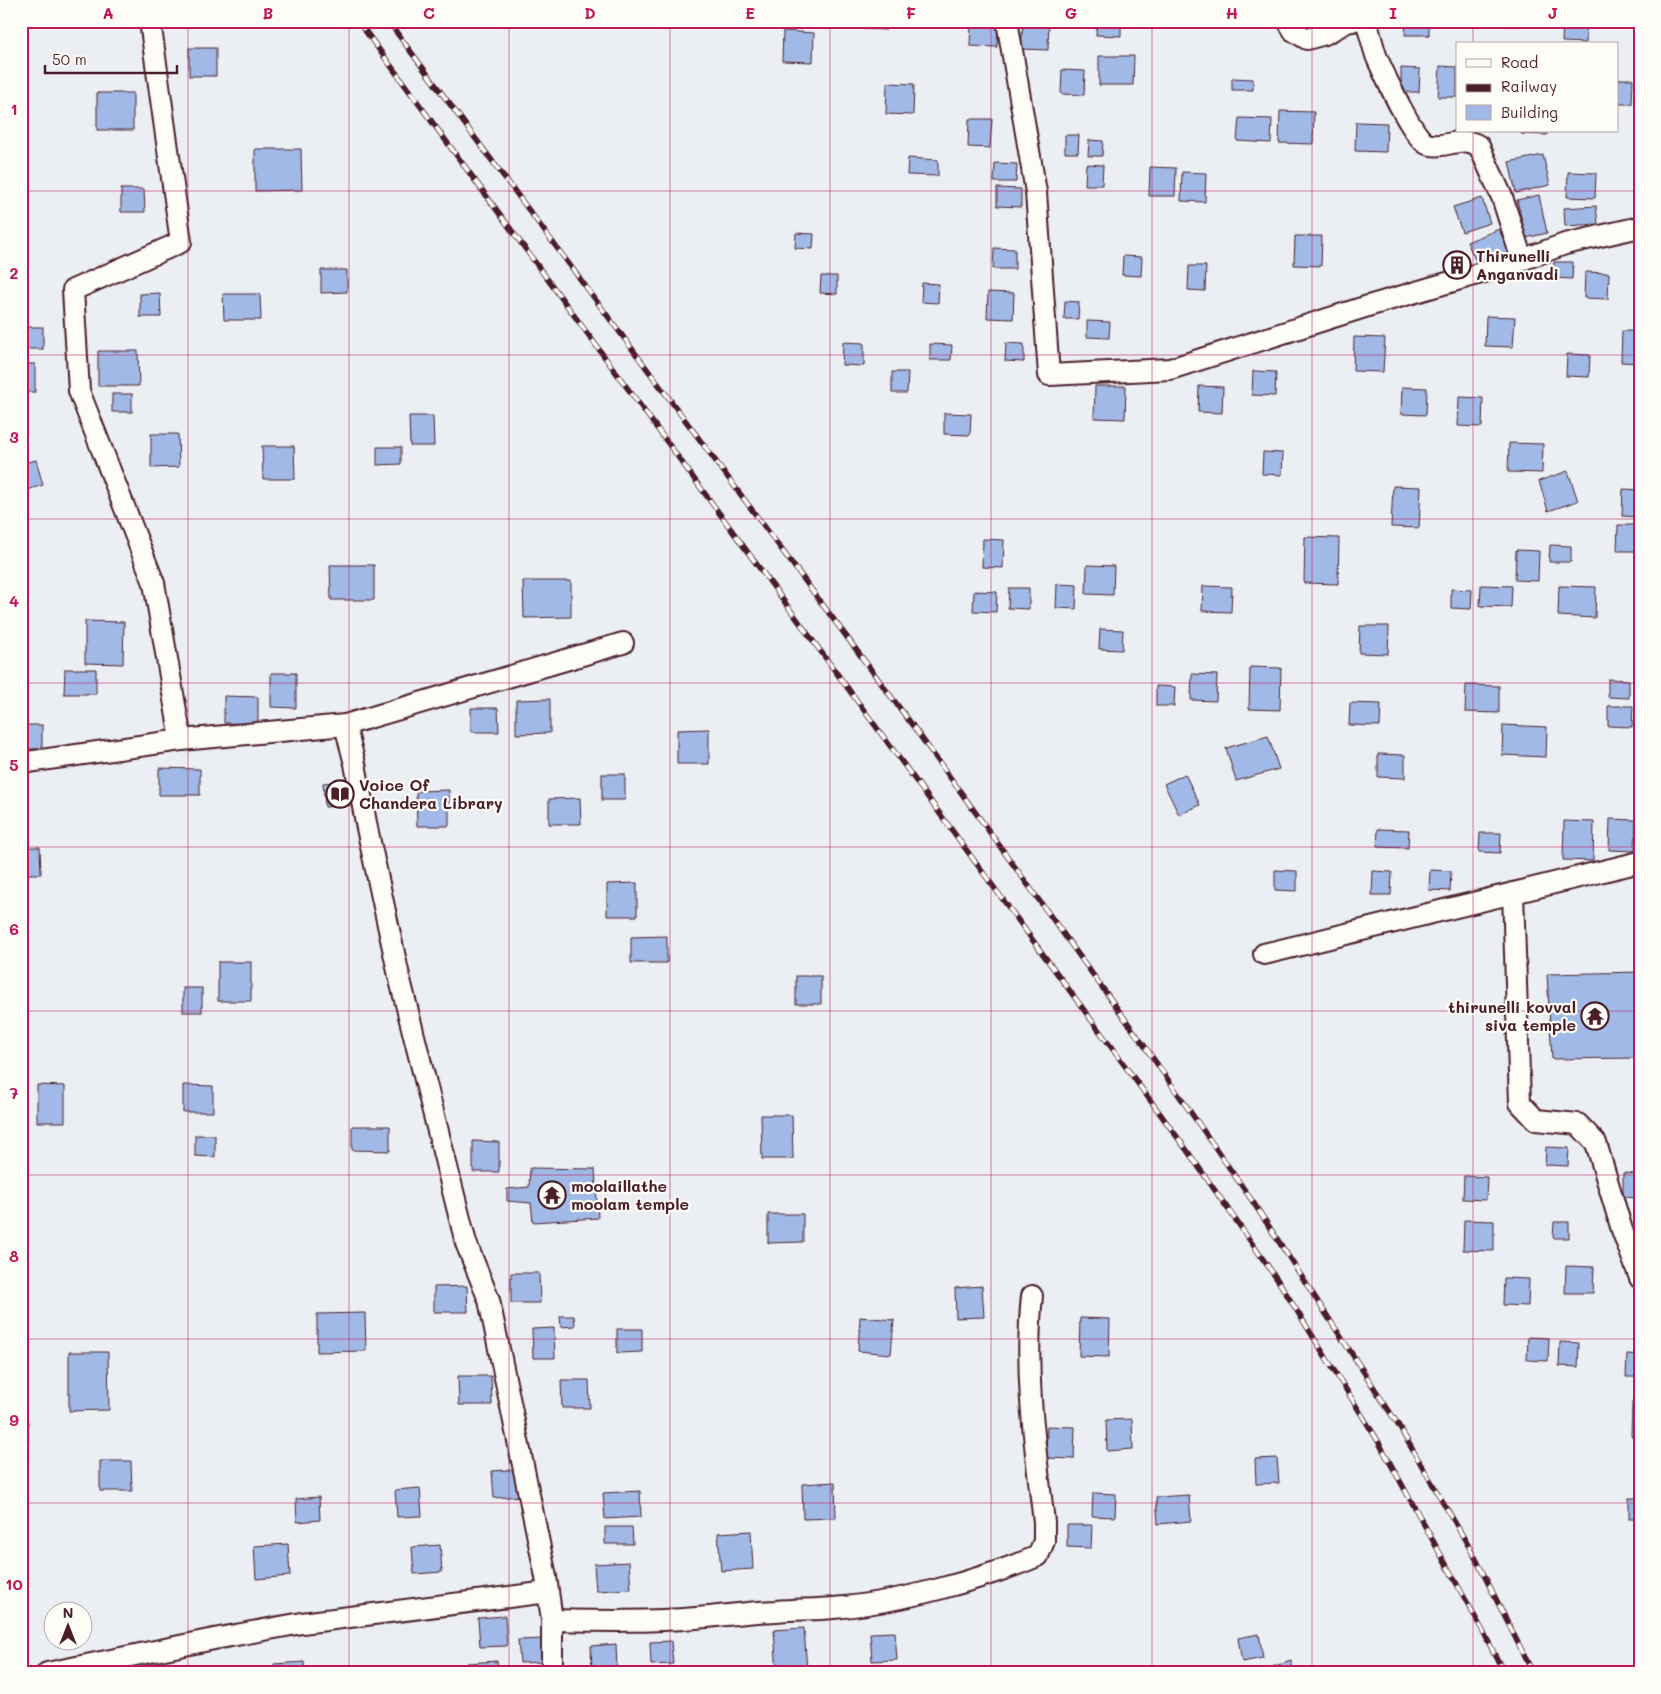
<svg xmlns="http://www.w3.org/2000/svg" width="1661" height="1694" font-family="Mali,sans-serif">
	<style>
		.building { fill: #a1b9e6; stroke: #4a1f2b }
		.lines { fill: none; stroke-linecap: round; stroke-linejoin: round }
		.street-casing { stroke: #4a1f2b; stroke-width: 24 }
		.street { stroke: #fdfcf7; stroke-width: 20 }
		.rail-casing { stroke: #4a1f2b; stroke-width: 5.5 }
		.rail { stroke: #fdfcf7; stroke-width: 4; stroke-dasharray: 11; stroke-linecap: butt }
		.grid { fill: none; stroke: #c2185b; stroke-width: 1; stroke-opacity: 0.55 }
		.labels { text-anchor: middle; stroke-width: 4.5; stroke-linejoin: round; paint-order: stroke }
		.poi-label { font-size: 16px; font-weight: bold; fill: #4a1f2b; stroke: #fdfcf7; text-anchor: start }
		.neatline { fill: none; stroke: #c2185b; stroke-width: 2 }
		.grid-label { font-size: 16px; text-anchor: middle; font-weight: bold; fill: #c2185b }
	</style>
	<rect width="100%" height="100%" fill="#ebeff4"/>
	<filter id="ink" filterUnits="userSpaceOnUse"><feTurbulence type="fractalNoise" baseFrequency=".02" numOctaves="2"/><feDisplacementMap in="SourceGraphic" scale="10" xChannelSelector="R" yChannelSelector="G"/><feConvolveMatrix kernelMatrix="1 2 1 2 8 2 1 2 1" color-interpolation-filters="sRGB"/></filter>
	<g filter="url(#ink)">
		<g class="building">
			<path d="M865,21H886V30L865,29Z"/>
			<path d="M1023,21H1049L1048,50L1021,49Z"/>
			<path d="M1097,21H1121V36L1096,35Z"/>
			<path d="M1406,21H1429V35H1405Z"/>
			<path d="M1495,21H1516L1515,26L1495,25Z"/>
			<path d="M1563,21H1587L1586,43L1562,42Z"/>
			<path d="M971,23L998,24L997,47L970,46Z"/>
			<path d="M783,31L814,33L813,62L782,61Z"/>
			<rect x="189" y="48" width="27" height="28"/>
			<path d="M1099,56H1134L1133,85H1099Z"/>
			<path d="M1440,66L1457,67V97H1438Z"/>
			<path d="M1401,68L1420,69L1419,92H1401Z"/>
			<path d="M1062,70L1085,71L1084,95L1061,94Z"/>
			<path d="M1232,78L1253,79V90H1232Z"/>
			<path d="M1617,79H1633L1632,104H1617Z"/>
			<path d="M887,83L914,84L913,115L886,114Z"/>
			<rect x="97" y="93" width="36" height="37"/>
			<path d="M1280,111L1314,112L1313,144L1279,143Z"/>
			<path d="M1239,118L1272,119L1271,143L1237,141Z"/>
			<path d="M969,119H992L990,148L968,147Z"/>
			<path d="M1356,122L1387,123L1386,152L1355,151Z"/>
			<path d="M1522,131H1547V135L1521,134Z"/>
			<path d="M1065,135H1079L1078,153H1065Z"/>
			<path d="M1089,140L1103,141L1102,156H1088Z"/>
			<path d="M255,149H301L302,190L255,191Z"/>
			<path d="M1543,155L1550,185L1516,193L1509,162Z"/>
			<path d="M908,158L938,160V176L907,175Z"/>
			<path d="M995,163L1017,164L1016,182H994Z"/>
			<path d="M1086,164L1103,165L1102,185H1085Z"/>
			<path d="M1150,167L1176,168L1175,196H1149Z"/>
			<path d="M1182,172L1206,173L1205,202L1181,201Z"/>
			<path d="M1568,172L1596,173L1595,198L1567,197Z"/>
			<path d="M997,188L1021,189V207L997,206Z"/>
			<path d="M121,189H144L145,212H121Z"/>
			<path d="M1539,195L1547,233L1526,238L1517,200Z"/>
			<path d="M1482,198L1490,223L1462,232L1453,207Z"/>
			<path d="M1596,206L1598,224L1565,226L1564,208Z"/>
			<path d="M1499,229L1510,255L1479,268L1467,242Z"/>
			<path d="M796,233L814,234L813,249L795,248Z"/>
			<path d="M1295,236H1322L1321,266L1294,265Z"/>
			<path d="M994,248L1015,249V269H993Z"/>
			<path d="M1464,254L1470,268L1450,276L1445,262Z"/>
			<path d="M1123,256L1142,257L1141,276L1122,275Z"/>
			<path d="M1554,262H1573L1572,279L1553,278Z"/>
			<path d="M1189,266H1206L1205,291L1188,290Z"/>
			<path d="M321,270H347V292L321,293Z"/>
			<path d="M1585,272L1609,273L1608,299L1584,298Z"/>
			<path d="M821,276H837V294L820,293Z"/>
			<path d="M922,283L939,284L938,303L921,302Z"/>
			<path d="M988,292L1014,293L1013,319L987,318Z"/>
			<path d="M160,293L161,317H140V294Z"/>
			<path d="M223,294H260L261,320H224Z"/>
			<path d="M1065,301L1079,302L1078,319H1064Z"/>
			<path d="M1486,316L1515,317L1513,347L1485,346Z"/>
			<path d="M1087,321L1110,322L1109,338L1087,337Z"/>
			<rect x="21" y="327" width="22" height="22"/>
			<path d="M1622,331H1640V363L1621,362Z"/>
			<path d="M1354,337L1385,338L1383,372L1353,371Z"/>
			<path d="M843,342L864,343V366L842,365Z"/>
			<path d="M1006,343L1024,344V362L1005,361Z"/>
			<path d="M930,344L952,345L951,360H930Z"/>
			<path d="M98,351H138L139,386H98Z"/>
			<path d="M1567,354L1590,355L1589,377L1566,376Z"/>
			<rect x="21" y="364" width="14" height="28"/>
			<path d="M1253,371L1276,372L1275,396L1252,395Z"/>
			<path d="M892,372H908L907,393H892Z"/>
			<path d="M1095,386H1126L1125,419L1094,418Z"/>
			<path d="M1199,386L1223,387L1222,413L1198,412Z"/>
			<path d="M1402,387L1427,388L1426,415L1401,414Z"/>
			<rect x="112" y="394" width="20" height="18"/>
			<path d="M1459,397L1483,398L1482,427L1458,426Z"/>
			<path d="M944,413L971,414L970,435L944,434Z"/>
			<path d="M409,416H433L434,446H410Z"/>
			<path d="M151,434H178L179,467L151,468Z"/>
			<path d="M1509,443L1543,444L1542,473L1508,472Z"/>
			<path d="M262,446H294L295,479H263Z"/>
			<path d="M377,447H401V464L377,465Z"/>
			<path d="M1263,452L1283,453L1282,475L1262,474Z"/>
			<path d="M36,460L43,485L24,491L21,479V464Z"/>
			<path d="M1568,471L1578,501L1548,511L1539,481Z"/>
			<path d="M1393,486L1421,487L1419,528L1391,527Z"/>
			<path d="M1623,489L1640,490V517L1622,516Z"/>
			<path d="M1618,525H1640V551H1617Z"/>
			<path d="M1305,537L1339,538L1338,584L1304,583Z"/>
			<path d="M983,539L1004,540L1003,568L982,567Z"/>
			<path d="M1550,545L1571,546V562H1549Z"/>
			<path d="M1516,550L1539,551L1538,581L1515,580Z"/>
			<path d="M330,565H374V600H331Z"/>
			<path d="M1087,565L1114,566L1113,595L1086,594Z"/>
			<path d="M523,581H571V617L524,618Z"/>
			<path d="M1057,584L1077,585L1076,609L1056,608Z"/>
			<path d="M1481,585L1512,586L1511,607L1480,606Z"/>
			<path d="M1203,586L1232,587L1231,612L1202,611Z"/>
			<path d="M1559,586L1596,587L1595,618L1558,616Z"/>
			<path d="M1009,588H1029V609L1008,608Z"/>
			<path d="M1451,589L1472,590L1471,609L1451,608Z"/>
			<path d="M974,591L997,592L996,612L973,611Z"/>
			<path d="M85,621L124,622L123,664L85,663Z"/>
			<path d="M1360,626H1389L1388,654L1359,653Z"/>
			<path d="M1100,629L1123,630L1122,650L1099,649Z"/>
			<path d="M1250,667L1281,668L1280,710L1249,709Z"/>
			<path d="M65,669H96V694H64Z"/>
			<path d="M271,673H296V708L271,707Z"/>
			<path d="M1192,674L1217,675L1216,701L1191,700Z"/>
			<path d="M1608,679L1629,680V698L1608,697Z"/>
			<path d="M1466,685L1499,686V713L1465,712Z"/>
			<path d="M1156,686L1175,687L1174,706H1156Z"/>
			<path d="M224,696L258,697V724L224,723Z"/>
			<path d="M550,699V733L516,734V700Z"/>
			<path d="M1350,703L1381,704L1380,726L1349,725Z"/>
			<path d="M1608,706H1633L1632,727L1608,726Z"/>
			<path d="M471,708H498L499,732H471Z"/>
			<rect x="21" y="725" width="21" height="24"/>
			<path d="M1503,725L1547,727L1546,757L1502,755Z"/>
			<path d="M709,729V764H677V730Z"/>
			<path d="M1268,736L1279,769L1236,781L1226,748Z"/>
			<path d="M1378,754L1405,755V778L1378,777Z"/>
			<path d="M159,768L200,769V795H159Z"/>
			<rect x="602" y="774" width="23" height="26"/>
			<path d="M1185,774L1200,805L1179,815L1164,784Z"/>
			<path d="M355,780L358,804L325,807L323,783Z"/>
			<path d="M449,790V826H417L416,791Z"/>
			<rect x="21" y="791" width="6" height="15"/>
			<path d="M580,798L581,824H549V799Z"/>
			<path d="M1610,819L1636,820L1635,851L1609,850Z"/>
			<path d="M1564,821L1594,822L1593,861L1563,860Z"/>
			<path d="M1378,829L1409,830L1408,848L1377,847Z"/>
			<path d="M1480,833H1501L1500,853L1479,852Z"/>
			<path d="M21,847H40L41,874H21Z"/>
			<path d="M1275,870L1297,871V891L1275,890Z"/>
			<path d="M1430,870L1451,871L1450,891L1429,890Z"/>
			<path d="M1373,871L1392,872L1391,895H1372Z"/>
			<path d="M637,883V916H607V884Z"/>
			<path d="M667,936V963H631V937Z"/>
			<rect x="218" y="962" width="33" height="39"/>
			<path d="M1640,972V1058L1552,1059L1547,974Z"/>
			<rect x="796" y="976" width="25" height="28"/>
			<rect x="183" y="988" width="19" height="24"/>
			<path d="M37,1085L65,1086V1122H37Z"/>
			<path d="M183,1085L213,1086V1112H183Z"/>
			<path d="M761,1115H792L793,1159H762Z"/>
			<path d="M352,1126H390V1151L352,1150Z"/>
			<path d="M195,1135H215V1157L195,1156Z"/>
			<path d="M473,1141L499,1142V1172H473Z"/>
			<path d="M1546,1147L1569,1148L1568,1166L1545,1165Z"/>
			<path d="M530,1168L595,1169L598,1218L533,1222L531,1203L507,1201V1189L529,1187Z"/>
			<path d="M1623,1173L1640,1174L1639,1198L1623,1197Z"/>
			<path d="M1464,1176L1487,1177L1486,1200L1463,1199Z"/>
			<path d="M768,1214H803V1242L768,1243Z"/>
			<path d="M1464,1220L1494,1221V1251L1463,1250Z"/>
			<path d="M1554,1222H1569V1238H1553Z"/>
			<path d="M1566,1266L1594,1267L1593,1293H1565Z"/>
			<path d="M511,1273H539L540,1303H511Z"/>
			<path d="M1504,1278L1529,1279L1528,1306L1503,1305Z"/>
			<path d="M467,1286L468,1312H434V1287Z"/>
			<path d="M982,1286L984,1317L956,1318L955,1288Z"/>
			<path d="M365,1313L366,1351L317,1352V1314Z"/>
			<path d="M560,1316H574L575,1326L561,1327Z"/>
			<path d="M860,1317L894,1320L891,1354L858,1351Z"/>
			<path d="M1080,1318L1110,1319L1109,1357L1079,1356Z"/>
			<path d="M554,1328L555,1358H533L532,1329Z"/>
			<path d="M617,1329H642V1352L617,1353Z"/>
			<path d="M1528,1337L1549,1338L1548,1361L1527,1360Z"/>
			<path d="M1560,1342L1579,1343L1578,1367L1559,1366Z"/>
			<path d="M69,1352H108L109,1410L69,1411Z"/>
			<path d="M1627,1354L1640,1355V1377H1626Z"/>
			<path d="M458,1376H491L492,1405H459Z"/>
			<path d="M561,1380H589L590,1408H562Z"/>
			<path d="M1632,1402H1640V1436H1631Z"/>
			<path d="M1132,1419L1133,1449L1107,1451L1106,1420Z"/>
			<rect x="21" y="1422" width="7" height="37"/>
			<path d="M1047,1426L1075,1427L1074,1459L1046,1458Z"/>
			<path d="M1277,1458L1279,1483L1256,1484L1255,1459Z"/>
			<path d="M100,1461H131L132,1491H100Z"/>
			<path d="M520,1469L522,1496L494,1498L492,1471Z"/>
			<path d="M835,1482L836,1518L803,1519L802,1484Z"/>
			<path d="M420,1488L422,1516L397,1517L395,1490Z"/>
			<path d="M640,1491L641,1517L605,1519L603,1493Z"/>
			<path d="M1093,1493L1116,1494L1115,1517L1092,1516Z"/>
			<path d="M1189,1495L1191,1521L1158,1524L1156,1497Z"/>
			<path d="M319,1497L320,1520L297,1522L296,1499Z"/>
			<rect x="1629" y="1498" width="11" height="21"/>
			<path d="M1067,1525H1092L1091,1548L1067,1547Z"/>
			<path d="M605,1527H632L633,1544H605Z"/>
			<path d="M751,1531L753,1569L721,1571L718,1533Z"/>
			<path d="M288,1544L290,1576L256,1579L254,1546Z"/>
			<path d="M440,1545L442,1572L414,1574L412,1547Z"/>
			<path d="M629,1562L631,1589L596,1591L594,1564Z"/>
			<path d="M505,1616L507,1646L480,1647L478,1618Z"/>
			<path d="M804,1628L807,1671L777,1673L774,1630Z"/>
			<path d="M895,1632L897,1660L872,1661L870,1633Z"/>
			<path d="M1259,1634L1263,1658L1242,1662L1238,1638Z"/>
			<path d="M544,1639L545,1662L520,1663L518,1640Z"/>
			<path d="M671,1641L673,1664L651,1665L650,1642Z"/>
			<path d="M616,1644L617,1670L592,1672L591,1646Z"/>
			<path d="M497,1661L498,1673H467V1663Z"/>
			<path d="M1291,1661L1295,1673H1262V1670Z"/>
			<path d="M304,1662L305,1673H274V1664Z"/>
		</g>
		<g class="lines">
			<g class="street-casing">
				<g id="street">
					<path d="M150,21L181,242L73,290L79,391L154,583L181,740L345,725L355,764L367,828L399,976L466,1243L489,1300L546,1577L552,1620V1673"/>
					<path d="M1007,21L1036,192L1049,375L1170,369L1368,306L1505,266L1565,244L1640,227"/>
					<path d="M1288,21L1294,31L1307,39L1325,34L1347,22L1353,21"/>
					<path d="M1366,21C1370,33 1373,47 1377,58C1384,74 1414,140 1427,144C1446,150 1461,134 1479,146L1502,197L1522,260"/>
					<path d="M345,725L623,643"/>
					<path d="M21,763L181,740"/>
					<path d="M1513,893L1520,1103L1536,1120L1578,1124L1596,1143L1622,1230L1640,1278"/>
					<path d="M1264,954L1640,862"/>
					<path d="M552,1620C601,1621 648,1622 696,1618C723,1616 749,1612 776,1611C795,1609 814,1610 833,1608C897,1603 978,1581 1038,1556L1044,1541V1522C1035,1447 1024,1371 1032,1296"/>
					<path d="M47,1673L214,1639L302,1623L548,1592"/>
				</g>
			</g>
			<use href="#street" class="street"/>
			<g class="rail-casing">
				<g id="rail">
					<path d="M358,21L1186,1149L1279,1282L1378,1441L1485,1635L1504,1673"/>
					<path d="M388,21L910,722L1146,1048L1253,1202L1397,1423L1475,1557L1533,1673"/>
				</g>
			</g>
			<use href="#rail" class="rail"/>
		</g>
	</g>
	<path class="grid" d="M188,21V1673M349,21V1673M509,21V1673M670,21V1673M830,21V1673M991,21V1673M1152,21V1673M1312,21V1673M1473,21V44M1473,131V1673M21,191H1640M21,355H1640M21,519H1640M21,683H1640M21,847H1640M21,1011H1640M21,1175H1640M21,1339H1640M21,1503H1640"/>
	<defs>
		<g id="building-ring" transform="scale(1.4375)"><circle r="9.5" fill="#fdfcf7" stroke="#4a1f2b" stroke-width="1.5"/><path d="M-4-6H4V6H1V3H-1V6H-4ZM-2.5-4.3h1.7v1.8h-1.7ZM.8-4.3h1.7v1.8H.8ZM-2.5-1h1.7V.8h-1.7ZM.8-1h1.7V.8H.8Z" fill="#4a1f2b"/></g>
		<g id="library-ring" transform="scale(1.4375)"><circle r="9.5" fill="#fdfcf7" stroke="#4a1f2b" stroke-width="1.5"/><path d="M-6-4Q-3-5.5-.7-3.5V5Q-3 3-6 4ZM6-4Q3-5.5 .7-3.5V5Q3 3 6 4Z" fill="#4a1f2b"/></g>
		<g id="temple-ring" transform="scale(1.4375)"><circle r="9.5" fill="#fdfcf7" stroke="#4a1f2b" stroke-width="1.5"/><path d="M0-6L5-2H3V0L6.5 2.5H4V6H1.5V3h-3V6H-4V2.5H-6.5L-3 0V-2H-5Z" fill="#4a1f2b"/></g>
	</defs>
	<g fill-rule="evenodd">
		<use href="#building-ring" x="1457" y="265"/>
		<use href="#library-ring" x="340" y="794"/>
		<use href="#temple-ring" x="1595" y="1016"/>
		<use href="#temple-ring" x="552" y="1195"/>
	</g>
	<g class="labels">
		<g class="poi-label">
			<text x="1476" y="262">Thirunelli<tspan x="1476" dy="18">Anganvadi</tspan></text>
			<text x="359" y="791">Voice Of<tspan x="359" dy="18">Chandera Library</tspan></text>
			<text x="1576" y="1013" text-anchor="end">thirunelli kovval<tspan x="1576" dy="18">siva temple</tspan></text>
			<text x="571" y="1192">moolaillathe<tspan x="571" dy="18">moolam temple</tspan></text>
		</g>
	</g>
	<rect width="1661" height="1694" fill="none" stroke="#fdfcf7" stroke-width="55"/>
	<rect x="1456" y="42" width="162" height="90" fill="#fdfcf7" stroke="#b5a4a5"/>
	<rect x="1466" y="59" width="25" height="8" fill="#fdfcf7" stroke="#b5a4a5"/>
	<text x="1501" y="68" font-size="15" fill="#4a1f2b">Road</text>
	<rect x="1466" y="84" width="25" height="8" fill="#4a1f2b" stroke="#b5a4a5"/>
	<text x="1501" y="92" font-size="15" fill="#4a1f2b">Railway</text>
	<rect x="1466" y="105" width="25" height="15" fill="#a1b9e6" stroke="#b5a4a5"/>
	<text x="1501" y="118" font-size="15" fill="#4a1f2b">Building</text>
	<g transform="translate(68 1626)"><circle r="24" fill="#fdfcf7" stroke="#b5a4a5"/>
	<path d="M0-4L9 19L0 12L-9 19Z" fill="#4a1f2b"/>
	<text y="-8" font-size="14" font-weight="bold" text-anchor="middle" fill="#4a1f2b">N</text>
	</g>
	<path d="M45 65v8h132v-8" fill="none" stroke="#4a1f2b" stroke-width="2.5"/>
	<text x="52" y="65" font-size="15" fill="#4a1f2b" stroke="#fdfcf7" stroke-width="4" paint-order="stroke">50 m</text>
	<rect x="28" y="28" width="1606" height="1638" class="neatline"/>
	<g class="grid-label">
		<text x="108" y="19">A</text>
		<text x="268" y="19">B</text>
		<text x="429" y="19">C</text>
		<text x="590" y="19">D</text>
		<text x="750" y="19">E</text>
		<text x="911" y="19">F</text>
		<text x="1071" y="19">G</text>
		<text x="1232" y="19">H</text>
		<text x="1393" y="19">I</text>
		<text x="1553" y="19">J</text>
		<text x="14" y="115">1</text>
		<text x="14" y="279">2</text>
		<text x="14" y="443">3</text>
		<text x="14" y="607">4</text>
		<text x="14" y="771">5</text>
		<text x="14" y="935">6</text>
		<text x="14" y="1099">7</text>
		<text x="14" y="1262">8</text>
		<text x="14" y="1426">9</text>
		<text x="14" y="1590">10</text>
	</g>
</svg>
